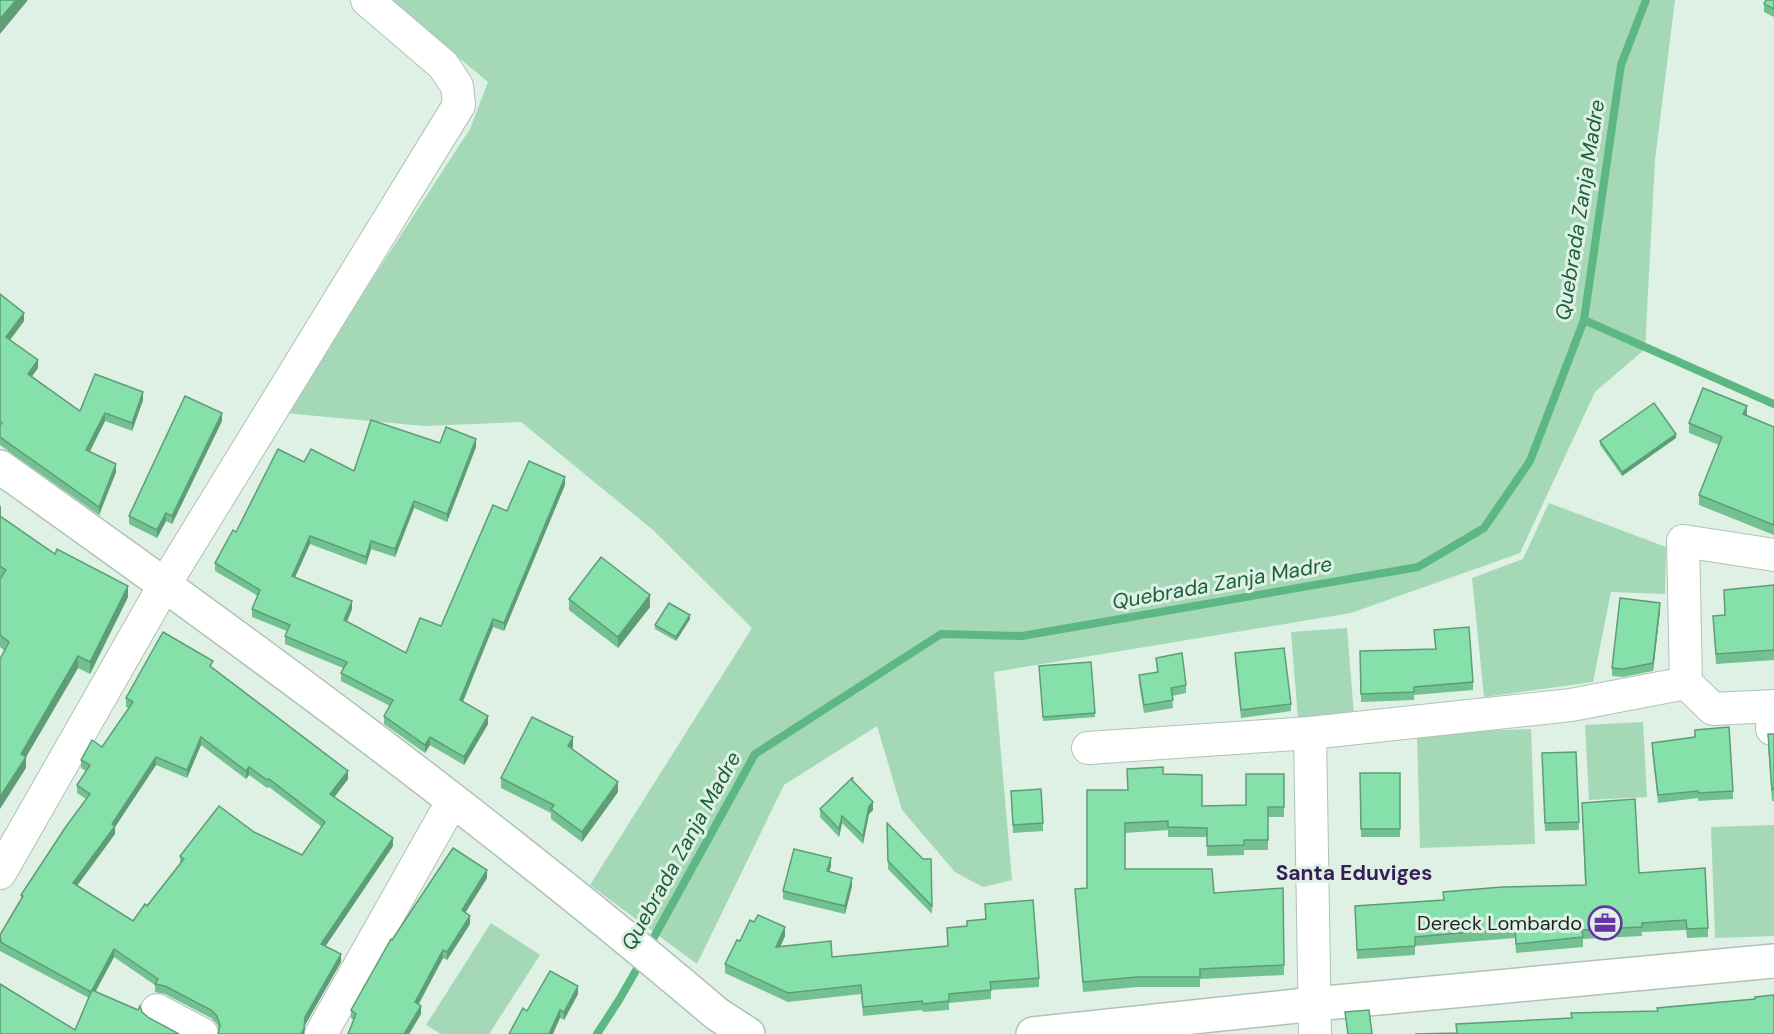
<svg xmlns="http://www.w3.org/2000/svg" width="1774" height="1034" font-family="'DM Sans',sans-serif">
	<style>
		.green { fill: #a4d8b6 }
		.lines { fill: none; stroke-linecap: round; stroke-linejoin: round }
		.stream { stroke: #5db783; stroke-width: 8 }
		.minor-casing { stroke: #b0c2b6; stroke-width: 34 }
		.tertiary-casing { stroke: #b0c2b6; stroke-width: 36 }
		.minor { stroke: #fff; stroke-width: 32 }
		.tertiary { stroke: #fff; stroke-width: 33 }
		.wall { fill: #73c191; fill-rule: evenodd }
		.shaded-wall { fill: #5e9d76 }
		.building { fill: #86e0a9; stroke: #5e9d76; stroke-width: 1.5; fill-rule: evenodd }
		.labels { text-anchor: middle; stroke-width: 6; stroke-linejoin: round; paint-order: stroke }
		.poi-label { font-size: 20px; fill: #1e2520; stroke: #def1e4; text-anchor: end }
		.water-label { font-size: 21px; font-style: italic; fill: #1d5f3c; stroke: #def1e4 }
		.neighbourhood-label { font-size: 21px; font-weight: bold; fill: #361e57; stroke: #def1e4 }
	</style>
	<rect width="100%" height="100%" fill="#def1e4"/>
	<g class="green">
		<path d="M389,0H1675L1655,160L1645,349L1595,392L1520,553L1351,613L994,672L1012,880L983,887L955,872L902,810L877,726L784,785L697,964L590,885L752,628L653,530L521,422L424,426L285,413L470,129L488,82Z"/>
		<path d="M1549,503L1666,547L1665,594L1611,592L1593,682L1484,697L1472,578L1523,559Z"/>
		<path d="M1347,628L1354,715L1298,719L1291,632Z"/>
		<path d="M1643,722L1647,797L1589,800L1585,725Z"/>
		<path d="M1531,729L1535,844L1420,848L1417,733Z"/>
		<path d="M1774,825V936L1715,938L1711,827Z"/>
		<path d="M491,923L540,955L489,1034H441L426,1025Z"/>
	</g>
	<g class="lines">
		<g class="stream">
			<path d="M1584,320L1774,404"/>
			<path d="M648,948L755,754L941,634L1022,636L1418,567L1484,528L1530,461L1584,320L1621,65L1646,0"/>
			<path d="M597,1034L619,1000L642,960"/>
		</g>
		<g class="minor-casing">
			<g id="minor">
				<path d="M1686,683L1713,709L1773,706L1772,729"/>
				<path d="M1310,733L1315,1034"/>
				<path d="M1088,748L1310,733L1571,705L1686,683L1683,541L1774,555"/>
				<path d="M0,873L165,584L459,105L457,86L443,65L367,0"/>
				<path d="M157,1010L202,1034"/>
				<path d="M321,1034L453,800"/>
			</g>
		</g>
		<g class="tertiary-casing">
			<g id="tertiary">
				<path d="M0,467C245,641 488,819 717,1014L748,1034"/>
				<path d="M1033,1034L1315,1004L1774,961"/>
			</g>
		</g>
		<use href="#minor" class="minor"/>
		<use href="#tertiary" class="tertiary"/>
	</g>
	<g class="wall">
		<path d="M1774,0V17L1764,12V4Z"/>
		<path d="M0,294L24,321L10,340L38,368L32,376L80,411L143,400L132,431L105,421L90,452L116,472L99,515L0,445Z"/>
		<path d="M1747,416L1774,427V535L1699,505V495L1719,445L1689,433V423Z"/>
		<path d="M222,421L172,524L166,521L157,538L129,524V516Z"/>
		<path d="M1676,438L1622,476L1600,445V441Z"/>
		<path d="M476,447L447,522L414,508L395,557L371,549L366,565L310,544L295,577L352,609L347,622L406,653L441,626L507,511L565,485L504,631L493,627L463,702L488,724L464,765L430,745L425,753L384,724V716L390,706L341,681V673L343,668L285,644V636L287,631L252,617V609L258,596L215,571V563L236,532L304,462L354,471Z"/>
		<path d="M0,504L1,516L55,554L128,597L90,674L78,668L26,757V768L5,651L0,647V579L1,578L0,577Z"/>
		<path d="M1774,585V660L1716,664L1713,616L1725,615L1724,590Z"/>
		<path d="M569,599L650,607L618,648L569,610Z"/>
		<path d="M1660,611L1653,671L1623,677L1612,676V668Z"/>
		<path d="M690,619L676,641L655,629V625Z"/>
		<path d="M1434,630L1473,682V690L1414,695V700L1361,702L1360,651L1435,649Z"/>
		<path d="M1235,653L1291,704V711L1241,718L1235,661Z"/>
		<path d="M1156,658L1186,685V693L1172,696L1173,708L1144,713L1139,683V675L1157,672Z"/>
		<path d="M1091,662L1095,717L1043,721L1039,666Z"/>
		<path d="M213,669L348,779L334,797L393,846L325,946L341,962L305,1025L219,1030L217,1024L211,1018L165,994L155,992V985L114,957L95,992L142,1012L75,1030L89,998L0,951V935L21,899V895L86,799L77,793V785L86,771L81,768V760L102,747L129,708L126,707V698ZM201,745L246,779L249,775L267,788L269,787L322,827L302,855L254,832L180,856V863L147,906L133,921L77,886L115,834V827L156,765L187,778Z"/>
		<path d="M1768,734H1774V801H1772L1768,746Z"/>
		<path d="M1652,743L1733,791V799L1698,801V798L1658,803L1652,751Z"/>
		<path d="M573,747L572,748L618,792L582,842L551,819V813L501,788V778Z"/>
		<path d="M1576,752L1579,830L1545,831L1542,753Z"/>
		<path d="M1127,769L1163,774L1202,806L1246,805L1284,774V817H1268V850H1244V855L1207,856V837H1168V830L1125,833V869L1214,893L1283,888L1284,975L1200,979V987H1137L1083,992L1075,889L1087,888L1128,790Z"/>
		<path d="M1360,773H1400V837H1361Z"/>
		<path d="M853,781L873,810L869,814L863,844L842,823L839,837L820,817V809Z"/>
		<path d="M1011,791L1043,823V831L1013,833Z"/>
		<path d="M1582,803L1639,873L1708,928V937L1687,938L1686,930L1642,932V936L1583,939V947L1516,953L1515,938L1415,946V955L1357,959L1355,906L1443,900V892L1585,885Z"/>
		<path d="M887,823L923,859H931L932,914L888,869Z"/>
		<path d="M831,866L829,872L852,886L845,914L783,899V891Z"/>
		<path d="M487,878L465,913L470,924L447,960L443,958L419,1004L421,1014L409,1034H348L354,1020L351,1018V1010L392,940Z"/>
		<path d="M985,904L1039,978V987L991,990V999L949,1003V1010L923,1012L922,1010L863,1016L861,994L788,1002L725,973V964L754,922L785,936L780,947L832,957L948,946L947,928L967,926L985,919Z"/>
		<path d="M578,994L564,1020L560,1018L527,1011Z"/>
	</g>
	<g class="shaded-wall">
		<path d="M16,0H28L0,34V19Z"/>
		<path d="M24,313V321L6,345V337Z"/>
		<path d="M38,360V368L28,382V374Z"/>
		<path d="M143,392V400L132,431V423Z"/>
		<path d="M1747,406V416L1743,414Z"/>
		<path d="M105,413V421L86,458V450Z"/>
		<path d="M222,413V421L172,524V516Z"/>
		<path d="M1676,434V438L1622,476V472Z"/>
		<path d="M476,439V447L447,522V514Z"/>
		<path d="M116,464V472L99,515V507Z"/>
		<path d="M565,477V485L504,631V623Z"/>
		<path d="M414,501V508L395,557V549Z"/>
		<path d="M1,505V516L0,518V507Z"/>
		<path d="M166,513V521L157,538V530Z"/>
		<path d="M310,536V544L292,584V576Z"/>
		<path d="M371,541V549L366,565V557Z"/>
		<path d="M128,586V597L90,674V662Z"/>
		<path d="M650,595V607L618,648V637Z"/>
		<path d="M352,601V609L344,628V620Z"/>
		<path d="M1660,603V611L1653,671V663Z"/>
		<path d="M690,615V619L676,641V637Z"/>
		<path d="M493,619V627L460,708V700Z"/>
		<path d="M78,656V668L26,757V768L0,809V797L21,754Z"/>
		<path d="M488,716V724L464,765V757Z"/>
		<path d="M201,737V745L187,778V770Z"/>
		<path d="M430,737V745L425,753V745Z"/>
		<path d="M573,737V747L568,756V746Z"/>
		<path d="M156,757V765L115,827V834L73,891V883Z"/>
		<path d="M249,767V775L246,779V771Z"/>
		<path d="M348,771V779L330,803V794Z"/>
		<path d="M618,782V792L582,842V832Z"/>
		<path d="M873,802V810L869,814L863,844V836L869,806Z"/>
		<path d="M842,816V823L839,837V829Z"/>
		<path d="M393,838V846L321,953V944Z"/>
		<path d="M831,858V866L827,879V871Z"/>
		<path d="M487,870V878L462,918V910Z"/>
		<path d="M852,878V886L845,914V906Z"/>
		<path d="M470,916V924L447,960V952Z"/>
		<path d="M785,927V936L776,956V947Z"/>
		<path d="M114,949V957L91,1000V992Z"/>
		<path d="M443,950V958L415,1010V1002Z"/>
		<path d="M341,954V962L305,1025L304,1034H301L305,1017Z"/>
		<path d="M578,986V994L564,1020V1012Z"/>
		<path d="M421,1006V1014L409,1034H404Z"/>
		<path d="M560,1010V1018L553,1034H549Z"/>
	</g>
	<g class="building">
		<path d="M0,0H16L0,19Z"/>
		<path d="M1766,0H1774V9L1764,4Z"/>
		<path d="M0,294L24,313L6,337L38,360L28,374L80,411L95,374L143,392L132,423L105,413L86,450L116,464L99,507L0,437V425L2,423L0,421Z"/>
		<path d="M1703,388L1747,406L1743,414L1774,427V525L1699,495L1722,437L1689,423Z"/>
		<path d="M185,396L222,413L172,516L166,513L157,530L129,516Z"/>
		<path d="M1654,403L1676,434L1622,472L1600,441Z"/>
		<path d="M371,420L440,443L446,427L476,439L447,514L414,501L395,549L371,541L366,557L310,536L292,576L352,601L344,620L406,653L420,618L441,626L493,505L507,511L529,461L565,477L504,623L493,619L460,700L488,716L464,757L430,737L425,745L384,716L393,700L341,673L347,662L285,636L290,625L252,609L260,590L215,563L233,530L236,532L278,449L304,462L311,449L354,471Z"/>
		<path d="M0,516L55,554L57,549L128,586L90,662L78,656L21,754L26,757L0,797V659L9,642L0,635V579L6,570L0,566Z"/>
		<path d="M601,557L650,595L618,637L569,599Z"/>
		<path d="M1774,585V650L1716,654L1713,616L1725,615L1724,590Z"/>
		<path d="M1620,598L1660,603L1653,663L1623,669L1612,668Z"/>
		<path d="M669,603L690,615L676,637L655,625Z"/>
		<path d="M1469,627L1473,682L1414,687V692L1361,694L1360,651L1436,649L1434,630Z"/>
		<path d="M163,632L213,661L210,666L348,771L330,794L393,838L321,944L341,954L305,1017L304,1029L301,1034H218L220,1025L217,1016L211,1010L165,986L155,984L158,979L114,949L91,992L0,942L1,941L0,935L23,896L21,895L65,828L90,794L77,785L90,765L81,760L92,740L102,747L133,702L126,698ZM201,737L246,771L249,767L267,780L269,779L325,822L302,855L254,832L219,806L180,856L184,859L147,906L145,904L133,921L73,883L115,826L112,824L156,757L187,770Z"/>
		<path d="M1284,648L1291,704L1241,710L1235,653Z"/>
		<path d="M1182,653L1186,685L1171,688L1173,700L1144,705L1139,675L1158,672L1156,658Z"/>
		<path d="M1091,662L1095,713L1043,717L1039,666Z"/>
		<path d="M532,717L573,737L568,746L618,782L582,832L551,809L554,805L501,778Z"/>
		<path d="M1729,727L1733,791L1698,793V791L1658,795L1652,743L1695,737V730Z"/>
		<path d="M1768,734H1774V789L1772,790Z"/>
		<path d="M1576,752L1579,822L1545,823L1542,753Z"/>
		<path d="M1163,767V774L1202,775V806L1246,805V774H1284V807H1268V840H1244V845L1207,846V828L1168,827V821L1125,823V869H1212L1214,893L1283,888L1284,965L1200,969V977H1137L1083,982L1075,889L1087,888V790H1128L1127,769Z"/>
		<path d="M1360,773H1400V829H1361Z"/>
		<path d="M853,777L852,780L873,802L869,806L863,836L842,816L839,829L820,809Z"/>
		<path d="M1041,789L1043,823L1013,825L1011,791Z"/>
		<path d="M1635,799L1639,873L1705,868L1708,928L1687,929L1686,920L1642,923V927L1582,930L1583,937L1516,944L1515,928L1415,937V946L1357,950L1355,906L1444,900L1443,892L1502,887L1586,885L1582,803Z"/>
		<path d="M887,823L923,859H931L932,906L888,861Z"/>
		<path d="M453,848L487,870L462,910L470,916L447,952L443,950L415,1002L421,1006L404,1034H348L356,1014L351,1010L391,939L392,940Z"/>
		<path d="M794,849L831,858L827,871L852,878L845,906L783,891Z"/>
		<path d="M1033,900L1039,978L990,982L991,990L949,994V1001L923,1004L922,1001L863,1007L861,985L788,993L725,964L737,940L740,941L750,920L754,922L758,915L785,927L776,947L831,941L832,957L948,946L947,928L967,926V921L986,919L985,904Z"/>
		<path d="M550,971L578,986L564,1012L560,1010L549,1034H509L523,1008L527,1011Z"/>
		<path d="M0,984L75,1030L92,990L138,1010L140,1006L142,1012L149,1018L179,1034H0Z"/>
		<path d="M1774,995V1034H1415L1457,1033L1456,1024L1572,1018L1571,1013L1658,1011L1657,1008L1755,999V997Z"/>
		<path d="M1369,1010L1372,1034H1348L1345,1012Z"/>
	</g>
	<defs>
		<g id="office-ring" transform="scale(1.725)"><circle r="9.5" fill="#def1e4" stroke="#6832a9" stroke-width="1.5"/><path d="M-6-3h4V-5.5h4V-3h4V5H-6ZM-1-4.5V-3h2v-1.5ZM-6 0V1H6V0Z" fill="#6832a9"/></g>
	</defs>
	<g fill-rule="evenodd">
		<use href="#office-ring" x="1605" y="923"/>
	</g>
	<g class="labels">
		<g class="poi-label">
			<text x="1582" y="930">Dereck Lombardo</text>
		</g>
		<g class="water-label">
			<text transform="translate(1580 210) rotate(-81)" y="7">Quebrada Zanja Madre</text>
			<text transform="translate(1222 583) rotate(-10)" y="7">Quebrada Zanja Madre</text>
			<text transform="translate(681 851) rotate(-61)" y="7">Quebrada Zanja Madre</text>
		</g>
		<g class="neighbourhood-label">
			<text x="1354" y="880">Santa Eduviges</text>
		</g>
	</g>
</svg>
